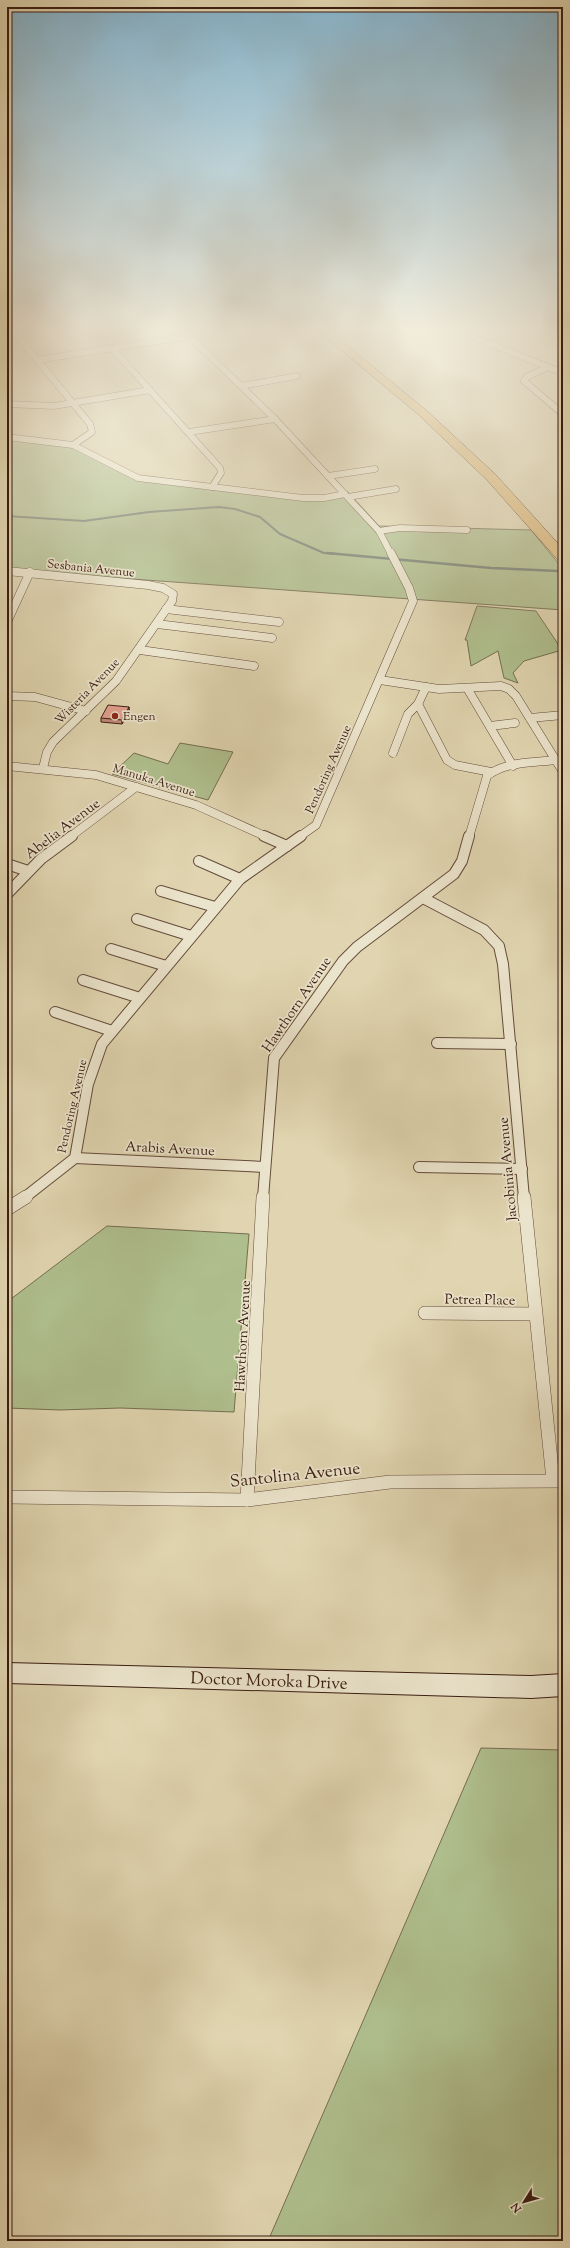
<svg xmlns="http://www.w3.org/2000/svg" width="570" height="2248" font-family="'Sorts Mill Goudy',serif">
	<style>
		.green { fill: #afbe8d; stroke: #746e50 }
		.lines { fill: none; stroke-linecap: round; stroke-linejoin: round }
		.stream-far1 { stroke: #707b6e; stroke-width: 2 }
		.stream { stroke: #707b6e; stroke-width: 2.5 }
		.street-far3-casing { stroke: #644b3a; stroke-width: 7 }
		.street-far2-casing { stroke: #644b3a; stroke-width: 9 }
		.street-far1-casing { stroke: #644b3a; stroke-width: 12 }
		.street-casing { stroke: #644b3a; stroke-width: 14 }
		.secondary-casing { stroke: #3a1d12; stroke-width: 2 }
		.highway-casing { stroke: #3a1d12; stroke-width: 1 }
		.street-far3 { stroke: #ebe4cc; stroke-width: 6 }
		.street-far2 { stroke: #ebe4cc; stroke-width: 8 }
		.street-far1 { stroke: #ebe4cc; stroke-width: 10 }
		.street { stroke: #ebe4cc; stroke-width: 13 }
		.secondary { fill: #ebe4cc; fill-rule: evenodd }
		.highway { fill: #e0ba78; fill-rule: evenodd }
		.wall { fill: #c38a7c; stroke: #3a1d12 }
		.shaded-wall { fill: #9f7065; stroke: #3a1d12 }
		.building { fill: #e3a090; stroke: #3a1d12 }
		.poi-dot { fill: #8f2418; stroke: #ebe4cc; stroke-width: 1.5 }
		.labels { text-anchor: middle; stroke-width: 3.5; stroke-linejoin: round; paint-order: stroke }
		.far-street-label { font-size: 12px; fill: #3a1d12; stroke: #ebe4cc }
		.far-poi-label { font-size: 12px; fill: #3a1d12; stroke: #ebe4cc; text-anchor: start }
		.street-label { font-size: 14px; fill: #3a1d12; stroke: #ebe4cc }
		.near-street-label { font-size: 17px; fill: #3a1d12; stroke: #ebe4cc }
	</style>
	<rect width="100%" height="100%" fill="#e0d5b0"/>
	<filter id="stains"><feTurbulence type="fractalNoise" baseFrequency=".005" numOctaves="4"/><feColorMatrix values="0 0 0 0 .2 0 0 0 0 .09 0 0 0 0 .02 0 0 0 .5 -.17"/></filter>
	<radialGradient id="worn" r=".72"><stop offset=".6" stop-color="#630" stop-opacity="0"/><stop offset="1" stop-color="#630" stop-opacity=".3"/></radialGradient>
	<g class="green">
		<path d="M7,438L72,444L134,477L312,498L348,492L379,526L531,530L563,569V610L7,570Z"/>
		<path d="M477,606L536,611L562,650L524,661L513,673L518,683L504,678L498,651L471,666L467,640H465Z"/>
		<path d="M180,743L233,752L208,800L112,774L134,753L168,764Z"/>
		<path d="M107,1226L249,1234L234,1412L120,1408L60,1410L7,1408V1302Z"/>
		<path d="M481,1748L563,1750V2241H268Z"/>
	</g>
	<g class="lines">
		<path class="stream-far1" d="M7,516L84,521L149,512L219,507L235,509L260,517L280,534L324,553L338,554"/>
		<path class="stream" d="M327,553L491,568L558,571"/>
		<g class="street-far3-casing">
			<g id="street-far3">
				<path d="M15,333L90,424L92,432L73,445"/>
				<path d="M186,333L275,419L379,531L391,554"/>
				<path d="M463,333L563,373"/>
				<path d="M112,348L220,468L221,473L212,487"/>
				<path d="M37,360L190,336"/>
				<path d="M548,367L527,377L524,381L563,414"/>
				<path d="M241,386L297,376"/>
				<path d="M7,404L54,406L150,390"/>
				<path d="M189,432L275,419"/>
				<path d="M7,437L73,445L138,478L303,498H324L345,494"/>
				<path d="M328,476L375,469"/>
				<path d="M348,497L396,489"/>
				<path d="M379,531L400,528L467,530"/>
			</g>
		</g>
		<g class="street-far2-casing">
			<g id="street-far2">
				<path d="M7,571L148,585L163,588L173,594L172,601L116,681L53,742L47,752L43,768"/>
				<path d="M166,609L279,622"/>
				<path d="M7,622L30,572"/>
				<path d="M157,624L272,638"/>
				<path d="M140,650L254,666"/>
				<path d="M380,680L439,689L501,686L509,689L516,696L563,772"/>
				<path d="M467,688L513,766"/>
				<path d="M7,696L35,697L86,711"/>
				<path d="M418,704L447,760L455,765L491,772"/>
				<path d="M530,718L563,715"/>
				<path d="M490,726L515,723"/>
				<path d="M393,753L408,714L418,704L426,687"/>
				<path d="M7,766L96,775L196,805L267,837"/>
				<path d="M70,837L136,787"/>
				<path d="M299,837L316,825L413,601L409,588L391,553"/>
				<path d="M469,837L487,776C506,761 533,763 556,760"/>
			</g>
		</g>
		<g class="street-far1-casing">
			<g id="street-far1">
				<path d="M264,836L287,846"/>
				<path d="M199,861L240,879"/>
				<path d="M7,864L28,871"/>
				<path d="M161,891L215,907"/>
				<path d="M7,894L41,859L72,836"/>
				<path d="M423,898L484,930L499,946L503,964L524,1198"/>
				<path d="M137,919L191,936"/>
				<path d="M111,949L166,966"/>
				<path d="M83,980L140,998"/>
				<path d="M55,1012L112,1031"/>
				<path d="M437,1043L511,1044"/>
				<path d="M75,1158L265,1167"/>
				<path d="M419,1167L522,1169"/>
				<path d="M24,1198L75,1158L88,1084L102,1044L240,879L301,836"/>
				<path d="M263,1198L274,1058L343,961L357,947L454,874L462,861L469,836"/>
			</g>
		</g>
		<g class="street-casing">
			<g id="street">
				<path d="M524,1197L553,1480"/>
				<path d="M7,1209L26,1197"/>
				<path d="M425,1313L535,1314"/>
				<path d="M7,1497L247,1500L390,1482L563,1481"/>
				<path d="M247,1500L263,1197"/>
			</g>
		</g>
		<g class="secondary-casing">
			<path id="secondary" d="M7,1663L531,1676L563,1674V1696L531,1698L7,1683Z"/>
		</g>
		<g class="highway-casing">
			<path id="highway" d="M321,333H332L427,411L495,474L563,549V561L558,560L487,480L419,415Z"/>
		</g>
		<use href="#street-far3" class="street-far3"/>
		<use href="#street-far2" class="street-far2"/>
		<use href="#street-far1" class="street-far1"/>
		<use href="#street" class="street"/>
		<use href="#secondary" class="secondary"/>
		<use href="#highway" class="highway"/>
	</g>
	<path class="wall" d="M129,707V711L122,724L101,722V718Z"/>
	<path class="shaded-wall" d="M129,707V711L122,724V720Z"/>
	<path class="building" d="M108,705L129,707L122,720L101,718Z"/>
	<linearGradient id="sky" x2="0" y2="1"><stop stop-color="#86b6d0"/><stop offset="0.51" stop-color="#f1ecdb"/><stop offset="1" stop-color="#f1ecdb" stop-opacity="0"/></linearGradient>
	<rect width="570" height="647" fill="url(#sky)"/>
	<circle class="poi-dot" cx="115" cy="716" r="4"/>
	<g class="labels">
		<g class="far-street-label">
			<text transform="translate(91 568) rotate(6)" y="4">Sesbania Avenue</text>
			<text transform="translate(87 691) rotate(-46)" y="4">Wisteria Avenue</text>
			<text transform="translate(328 769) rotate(-66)" y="4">Pendoring Avenue</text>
			<text transform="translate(154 780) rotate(17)" y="4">Manuka Avenue</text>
			<text transform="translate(72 1106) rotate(-77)" y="4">Pendoring Avenue</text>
		</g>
		<g class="far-poi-label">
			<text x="123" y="720">Engen</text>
		</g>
		<g class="street-label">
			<text transform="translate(62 828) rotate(-37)" y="5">Abelia Avenue</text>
			<text transform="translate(296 1004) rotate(-56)" y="5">Hawthorn Avenue</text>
			<text transform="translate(170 1148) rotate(3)" y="5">Arabis Avenue</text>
			<text transform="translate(507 1169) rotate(-95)" y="5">Jacobinia Avenue</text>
			<text transform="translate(480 1299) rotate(1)" y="5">Petrea Place</text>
			<text transform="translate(242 1336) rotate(-87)" y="5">Hawthorn Avenue</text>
		</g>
		<g class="near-street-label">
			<text transform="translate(295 1474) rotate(-6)" y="6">Santolina Avenue</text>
			<text transform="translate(269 1680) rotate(2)" y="6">Doctor Moroka Drive</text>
		</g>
	</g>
	<rect width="570" height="2248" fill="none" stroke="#e0d5b0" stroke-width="24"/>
	<rect x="8" y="8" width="554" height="2232" fill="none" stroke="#3a1d12" stroke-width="2"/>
	<rect x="12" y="12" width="546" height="2224" fill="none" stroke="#3a1d12"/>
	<g transform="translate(524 2202) rotate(233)" stroke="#ebe4cc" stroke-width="3" paint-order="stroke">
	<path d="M0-3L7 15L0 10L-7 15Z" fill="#3a1d12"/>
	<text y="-6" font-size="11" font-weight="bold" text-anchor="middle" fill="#3a1d12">N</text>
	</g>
	<rect width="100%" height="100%" filter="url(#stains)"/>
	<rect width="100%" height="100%" fill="url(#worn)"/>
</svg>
